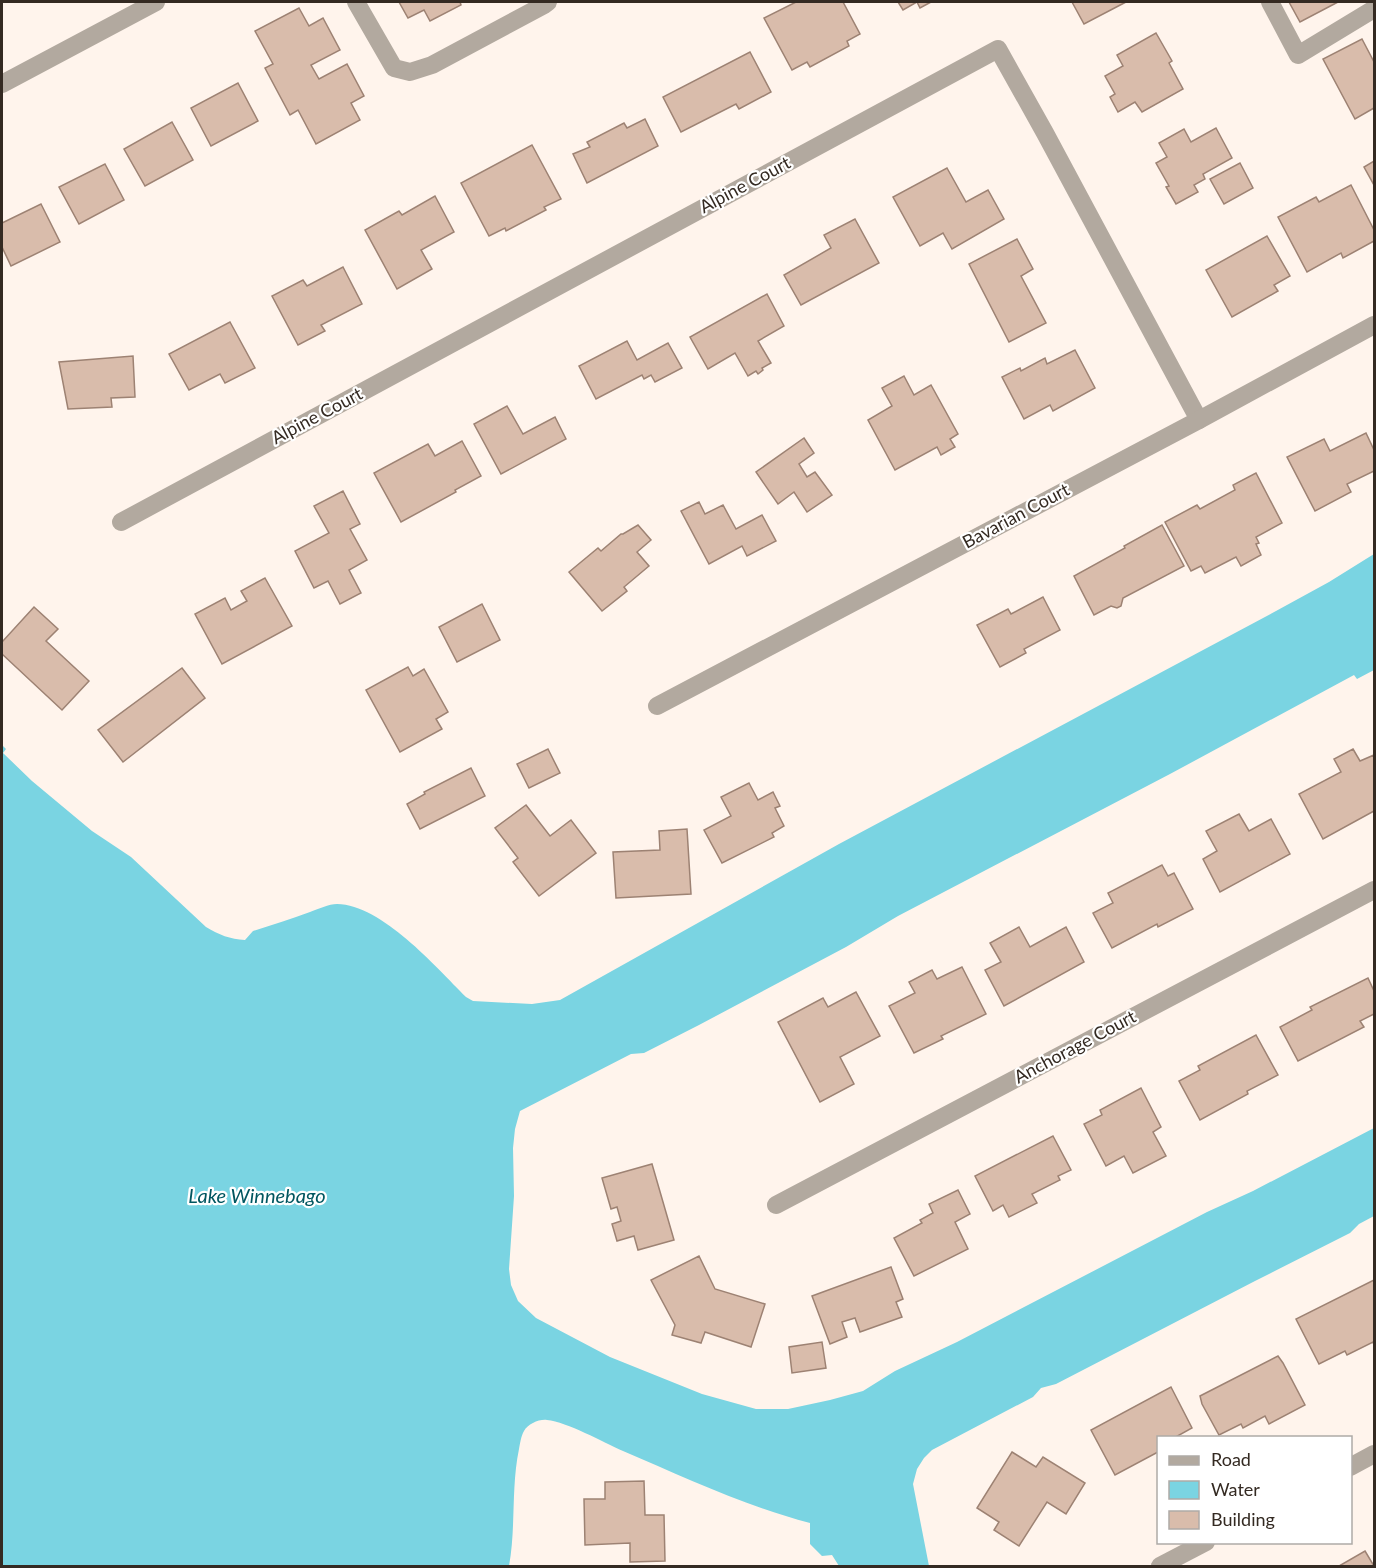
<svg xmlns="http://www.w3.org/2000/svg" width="1376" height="1568" font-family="Lato,sans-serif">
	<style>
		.water { fill: #7ad4e2 }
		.building { fill: #d9bcab; stroke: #9d8273; stroke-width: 1.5 }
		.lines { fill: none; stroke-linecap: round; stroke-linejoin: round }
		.minor { stroke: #b2a99f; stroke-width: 18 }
		.labels { text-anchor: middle; stroke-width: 4.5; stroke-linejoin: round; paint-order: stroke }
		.street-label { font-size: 18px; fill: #342a22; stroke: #fff }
		.water-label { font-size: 20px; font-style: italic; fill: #005660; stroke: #fff }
	</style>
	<rect width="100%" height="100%" fill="#fff4ec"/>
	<path class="water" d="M1374,554V670L1357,679L1354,675L1170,774L898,916L846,947L699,1025L644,1053L631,1054L520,1111L515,1129L513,1148L514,1196L509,1269L511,1285L518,1301L536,1318L610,1357L702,1394L756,1409H788L830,1400L863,1391L895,1371L957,1342L1207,1212L1253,1191L1374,1128V1216L1359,1224L1350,1233L1255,1281L1056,1384L1041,1388L1033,1397L932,1450L924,1458L917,1469L913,1484L929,1566H839L832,1555L822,1556L810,1544V1523C745,1506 684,1477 623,1451C603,1442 567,1422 547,1420C539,1419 528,1424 524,1431C521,1436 520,1444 519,1449C511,1487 516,1528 509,1566H2V745L6,749L3,753L32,781L92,831L131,857L206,927C219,935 230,939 245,940L253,931C272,925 291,919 310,912C318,909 329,904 337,904C382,905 435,966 466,997L473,1001L532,1004L560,1000L839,844L1276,611L1329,582Z"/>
	<g class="building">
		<path d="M399,2H460L461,5L430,21L424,10L408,18Z"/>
		<path d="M796,2H843L860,34L847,41L849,46L810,67L807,62L792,70L764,18Z"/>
		<path d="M898,2H917L903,10Z"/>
		<path d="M917,2H931L920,8Z"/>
		<path d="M1072,2H1126L1084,24Z"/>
		<path d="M1289,2H1338L1300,22Z"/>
		<path d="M299,8L309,26L323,18L340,50L311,65L319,79L347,64L364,96L351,103L360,120L316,144L298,110L290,115L265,68L273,64L255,31Z"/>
		<path d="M1156,33L1172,61L1169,63L1183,89L1142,112L1135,102L1118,112L1110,97L1115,94L1105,76L1123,66L1117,55Z"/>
		<path d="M1362,39L1374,62V108L1355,119L1323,59Z"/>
		<path d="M750,52L771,92L739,109L736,104L681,132L663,97Z"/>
		<path d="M238,83L258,121L211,146L191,108Z"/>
		<path d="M645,119L658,146L587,183L573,154L590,147L587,142L624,123L627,128Z"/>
		<path d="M172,122L193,160L145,186L124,149Z"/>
		<path d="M1216,128L1232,158L1203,174L1205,179L1194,185L1198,192L1176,204L1166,187L1169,186L1156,163L1167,157L1159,143L1184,129L1191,142Z"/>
		<path d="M532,145L561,199L544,207L546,210L506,231L505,228L489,236L461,183Z"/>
		<path d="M1374,161V185L1364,167Z"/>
		<path d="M1240,163L1253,188L1224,204L1210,179Z"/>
		<path d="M105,164L124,200L79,224L59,187Z"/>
		<path d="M947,168L966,202L988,190L1004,219L952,249L943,233L920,246L893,197Z"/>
		<path d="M1351,185L1374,230V241L1343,258L1341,253L1307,272L1278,217L1316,197L1319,202Z"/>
		<path d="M435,196L454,232L421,250L432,269L397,289L365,230L399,211L402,215Z"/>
		<path d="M41,204L60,242L11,266L2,247V223Z"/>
		<path d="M855,219L879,263L801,305L784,275L831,248L824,235Z"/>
		<path d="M1267,236L1290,276L1274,285L1278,291L1232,317L1206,270Z"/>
		<path d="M1017,239L1033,269L1021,276L1046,323L1009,342L969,264Z"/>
		<path d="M343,267L362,304L321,325L325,331L298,345L272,296L303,280L307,286Z"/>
		<path d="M767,294L784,326L758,341L771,363L762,368L763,370L758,374L756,371L748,376L735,353L708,369L690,337Z"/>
		<path d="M230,322L255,368L225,383L220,374L189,390L169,354Z"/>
		<path d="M627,341L637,360L668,343L682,368L655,382L651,375L644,379L642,375L596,399L579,366Z"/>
		<path d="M1075,350L1095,388L1053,411L1050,405L1024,419L1002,377L1020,368L1021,371L1045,358L1047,364Z"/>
		<path d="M133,356L135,397L111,398L112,407L68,409L59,362Z"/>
		<path d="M904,376L914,395L931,385L958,434L950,439L955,447L941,455L937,447L895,470L868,420L892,406L882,388Z"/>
		<path d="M507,406L523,434L555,417L566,439L501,474L474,424Z"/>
		<path d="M1366,433L1374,450V471L1347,484L1351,492L1315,511L1287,457L1324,439L1330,451Z"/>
		<path d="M804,438L814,453L799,464L807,477L815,472L832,495L807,512L794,492L778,504L756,472Z"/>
		<path d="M462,441L481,476L455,490L456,492L401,522L374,473L428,444L435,456Z"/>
		<path d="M1256,473L1282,523L1256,537L1259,543L1256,544L1261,555L1241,566L1236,557L1205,573L1201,566L1191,571L1165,522L1197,505L1200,509L1235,490L1233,485Z"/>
		<path d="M343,491L360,524L350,529L367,560L349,570L361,593L340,604L328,581L314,588L295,551L329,533L314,506Z"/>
		<path d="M699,502L705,514L723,505L736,529L762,515L776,541L747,556L742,546L709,564L681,511Z"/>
		<path d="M638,525L651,540L637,552L649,566L624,587L627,591L602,611L569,572L598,548L601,551L621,534H623Z"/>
		<path d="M1162,525L1184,566L1123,598L1121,606L1117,608L1111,606L1094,615L1074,576L1125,548L1124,546Z"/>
		<path d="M265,578L292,626L222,664L195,614L225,598L231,610L247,601L241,591Z"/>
		<path d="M1043,597L1060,630L1024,649L1026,653L1000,667L977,625L1008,609L1011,614Z"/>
		<path d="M482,604L500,640L457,662L439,627Z"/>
		<path d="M34,607L58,629L46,641L89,681L62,710L2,654V642Z"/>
		<path d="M408,667L413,676L424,669L448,712L436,719L442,729L400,752L366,690Z"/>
		<path d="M182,668L205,698L123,762L98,730Z"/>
		<path d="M548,749L560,773L529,788L517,764Z"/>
		<path d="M1353,749L1360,761L1374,755V811L1323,839L1299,794L1341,772L1334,759Z"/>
		<path d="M471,768L485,796L420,829L407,804L425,794L424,792Z"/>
		<path d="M749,783L758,800L773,792L780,806L775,808L784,826L772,833L774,837L722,863L704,830L731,816L721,797Z"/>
		<path d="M526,805L550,836L571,820L596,853L539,896L513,862L518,858L495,828Z"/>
		<path d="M1239,814L1249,831L1271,819L1290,854L1220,892L1203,859L1217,851L1206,831Z"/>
		<path d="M687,829L691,894L616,898L613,852L660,850L659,831Z"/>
		<path d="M1162,865L1168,876L1174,873L1193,909L1158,927L1157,924L1112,948L1093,913L1113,903L1108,893Z"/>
		<path d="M1019,927L1030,947L1066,927L1084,962L1004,1006L985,970L1001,962L990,943Z"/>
		<path d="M962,967L986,1014L941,1036L943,1039L914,1053L889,1006L915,993L909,982L932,970L937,979Z"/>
		<path d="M1368,978L1374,991V1014L1360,1021L1364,1027L1298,1061L1280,1027L1312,1010L1310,1007Z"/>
		<path d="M856,992L880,1036L840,1057L854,1084L820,1102L778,1022L823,998L828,1007Z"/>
		<path d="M1256,1035L1278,1075L1247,1091L1248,1094L1200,1120L1179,1081L1200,1070L1198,1066Z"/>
		<path d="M1141,1088L1161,1127L1153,1132L1166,1156L1133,1173L1124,1156L1106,1166L1084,1124L1102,1115L1100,1110Z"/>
		<path d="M1053,1136L1071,1170L1058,1176L1060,1180L1032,1194L1037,1203L1009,1217L1003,1205L993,1211L975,1176Z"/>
		<path d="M652,1164L674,1240L638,1250L634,1236L617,1241L612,1224L621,1221L617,1207L611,1209L602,1178Z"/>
		<path d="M958,1190L970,1214L955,1222L968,1249L914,1276L894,1238L922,1223L920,1220L933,1213L929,1204Z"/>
		<path d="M699,1256L715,1289L765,1304L751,1347L705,1332L701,1343L672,1335L675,1325L651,1280Z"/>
		<path d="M891,1267L903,1299L896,1302L902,1317L860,1332L855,1318L842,1322L847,1337L830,1344L812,1296Z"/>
		<path d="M1374,1280V1345L1373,1342L1347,1355L1345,1351L1319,1364L1296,1319Z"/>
		<path d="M822,1342L826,1368L792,1373L789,1347Z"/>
		<path d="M1278,1356L1283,1363L1305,1405L1269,1424L1265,1416L1243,1428L1241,1424L1219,1435L1202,1404L1200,1396Z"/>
		<path d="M1171,1387L1192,1428L1174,1438H1158V1452L1115,1475L1091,1430Z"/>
		<path d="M1012,1452L1036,1467L1043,1457L1085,1483L1066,1514L1047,1502L1019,1546L994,1530L999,1522L977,1508Z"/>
		<path d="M644,1481L645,1515H664L665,1561L630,1562V1543L585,1545L584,1499H605V1482Z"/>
		<path d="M1365,1551L1374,1566H1339Z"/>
	</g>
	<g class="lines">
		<g class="minor">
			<path d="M356,2L394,68L410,72L432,65L544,5L548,2"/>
			<path d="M1270,2L1298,55L1374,9"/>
			<path d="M2,84L156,2"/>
			<path d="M121,522L998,49L1045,133L1199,420"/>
			<path d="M657,706L1199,420L1374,325"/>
			<path d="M776,1205L1374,890"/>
			<path d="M1350,1467L1374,1454"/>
			<path d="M1160,1566L1206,1542"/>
		</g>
	</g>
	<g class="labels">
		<g class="street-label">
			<text transform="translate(745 185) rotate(-28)" y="6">Alpine Court</text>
			<text transform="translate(317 416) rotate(-28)" y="6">Alpine Court</text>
			<text transform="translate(1016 516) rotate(-28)" y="6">Bavarian Court</text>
			<text transform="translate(1075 1047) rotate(-28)" y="6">Anchorage Court</text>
		</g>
		<g class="water-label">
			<text x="257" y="1203">Lake Winnebago</text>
		</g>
	</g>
	<rect width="1376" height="1568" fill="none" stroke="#342a22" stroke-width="6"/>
	<rect x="1157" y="1436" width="195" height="108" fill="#ffffff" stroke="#aeaaa7" stroke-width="1.5"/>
	<rect x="1169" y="1456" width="30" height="9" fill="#b2a99f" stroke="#aeaaa7" stroke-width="1.5"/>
	<text x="1211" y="1466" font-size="18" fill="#342a22">Road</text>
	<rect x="1169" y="1481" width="30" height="18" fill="#7ad4e2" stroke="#aeaaa7" stroke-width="1.5"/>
	<text x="1211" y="1496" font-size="18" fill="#342a22">Water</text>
	<rect x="1169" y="1511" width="30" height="18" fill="#d9bcab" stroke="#aeaaa7" stroke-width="1.5"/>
	<text x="1211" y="1526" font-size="18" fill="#342a22">Building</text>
</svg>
